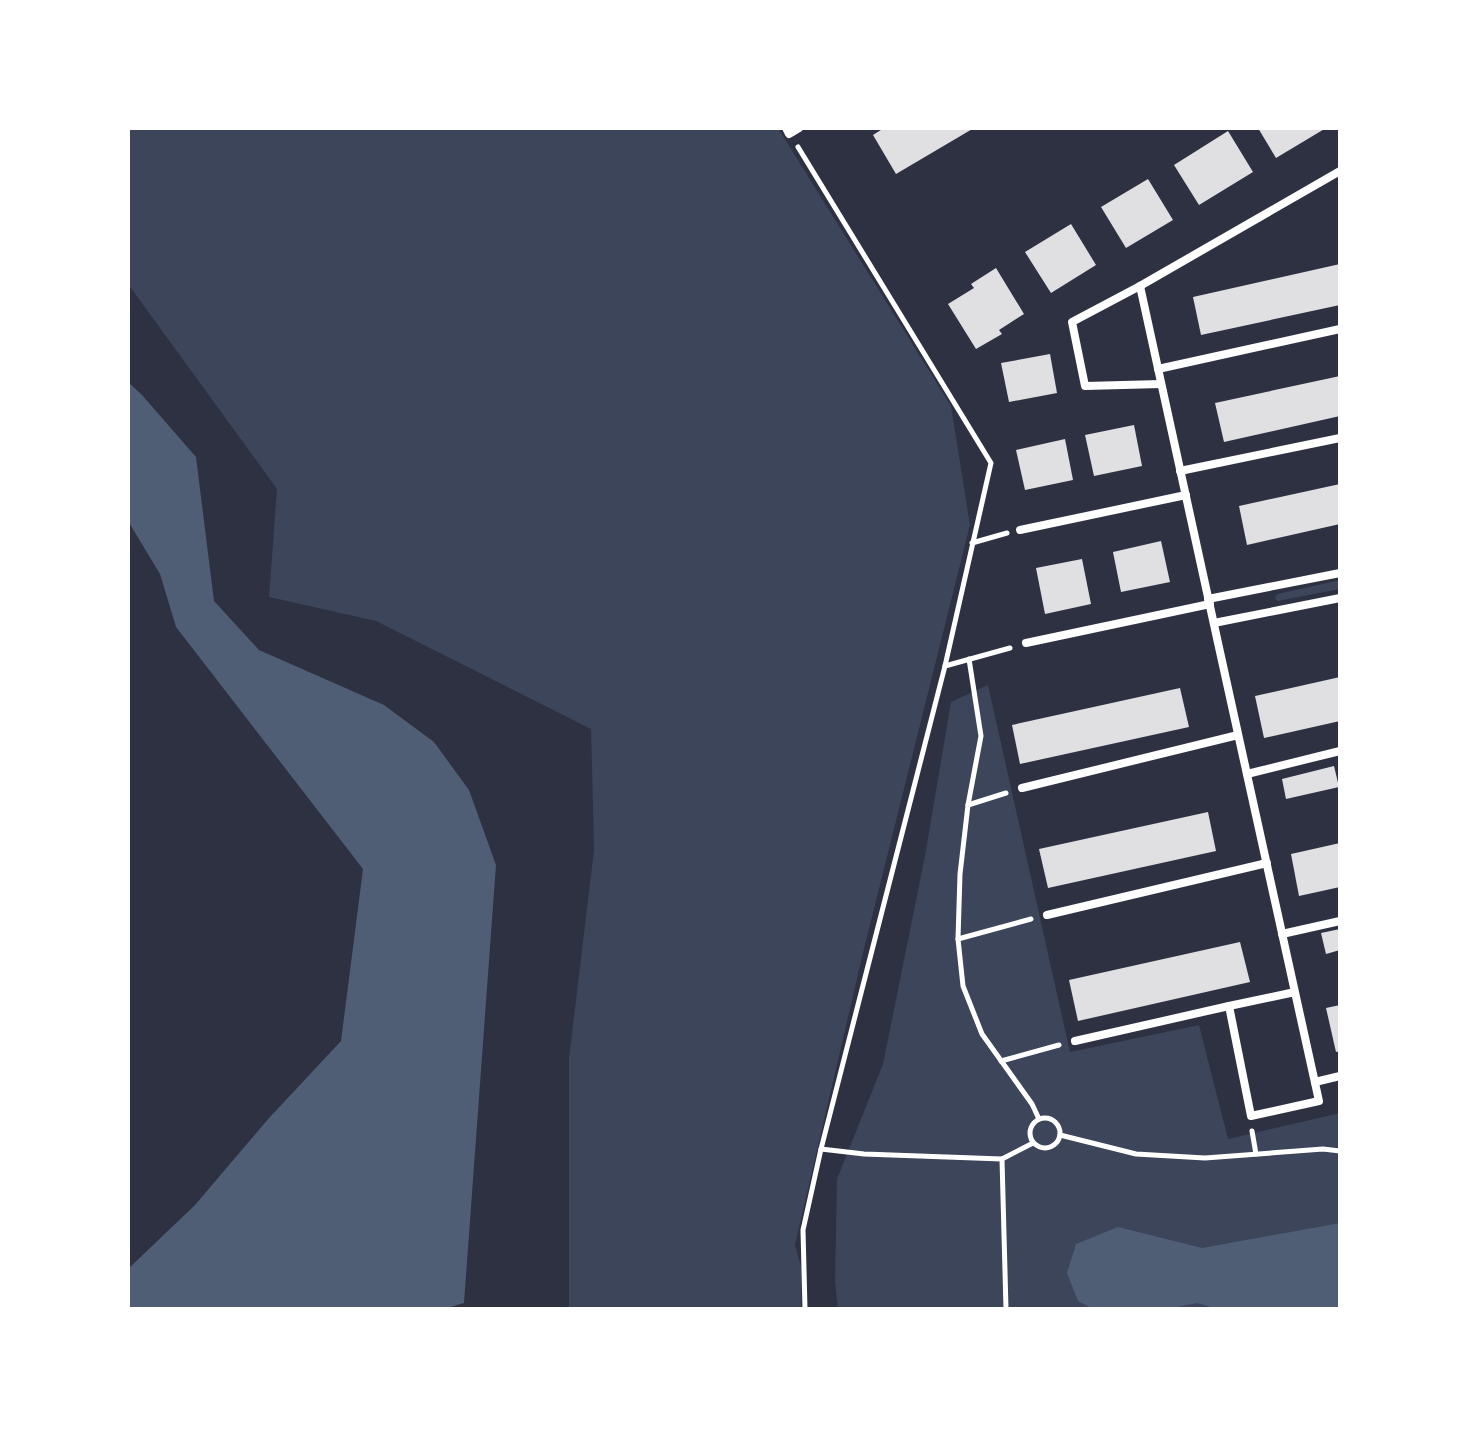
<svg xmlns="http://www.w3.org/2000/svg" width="1468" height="1437" font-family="'Archivo Narrow',sans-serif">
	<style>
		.green { fill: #3c4559 }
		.water { fill: #4f5d75 }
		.building { fill: #e0e0e3 }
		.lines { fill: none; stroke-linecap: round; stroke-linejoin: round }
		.path { stroke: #fff; stroke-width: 5 }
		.minor { stroke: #fff; stroke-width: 8 }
	</style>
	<rect width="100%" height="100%" fill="#2d3142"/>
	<g class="green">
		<path d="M128,128H778L951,406L970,525L863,953L795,1245L802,1270L801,1309H569V1058L594,850L591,729L376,621L269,597L277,489L128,284Z"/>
		<path d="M1340,580V589L1278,601L1275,599L1277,594Z"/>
		<path d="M988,685L1070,1052L1199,1025L1228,1139L1340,1113V1309H838L835,1282L837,1179L883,1064L925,856L951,702Z"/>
	</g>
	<g class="water">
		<path d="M128,382L142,395L196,457L214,601L259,650L384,705L434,742L469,790L496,865L464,1303L444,1309H128V1269L195,1205L269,1118L341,1041L363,869L176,627L160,574L128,521Z"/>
		<path d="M1340,1223V1309H1217L1197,1303L1168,1309H1093L1078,1301L1067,1273L1076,1244L1118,1227L1202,1248Z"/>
	</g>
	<g class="building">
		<path d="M884,128H974L896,174L873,135Z"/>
		<path d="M1258,128H1326L1276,158Z"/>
		<path d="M1228,131L1253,172L1199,205L1174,165Z"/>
		<path d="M1148,179L1173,220L1126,248L1101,207Z"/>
		<path d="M1071,224L1096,265L1051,293L1025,252Z"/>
		<path d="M1340,264V305L1201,335L1193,297Z"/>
		<path d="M996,268L1024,314L999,330L1002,334L976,349L948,304L974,288L971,284Z"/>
		<path d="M1050,354L1057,393L1009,402L1001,363Z"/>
		<path d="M1340,376V416L1224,442L1215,403Z"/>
		<path d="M1134,425L1142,466L1094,476L1085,435Z"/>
		<path d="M1065,439L1073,480L1025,490L1016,450Z"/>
		<path d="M1340,484V524L1247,545L1239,506Z"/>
		<path d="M1161,541L1170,582L1121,592L1113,552Z"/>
		<path d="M1082,559L1091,604L1045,614L1036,568Z"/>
		<path d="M1340,677V721L1264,738L1255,696Z"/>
		<path d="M1180,688L1189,727L1020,764L1012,725Z"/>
		<path d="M1334,766L1339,787L1286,799L1282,779Z"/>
		<path d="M1208,812L1216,851L1048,888L1039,849Z"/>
		<path d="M1340,843V887L1299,896L1291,854Z"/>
		<path d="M1340,929V950L1326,954L1321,933Z"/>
		<path d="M1240,942L1250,982L1078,1021L1069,980Z"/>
		<path d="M1340,1005V1051L1336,1052L1326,1008Z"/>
	</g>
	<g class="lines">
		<g class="path">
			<path d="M798,147L991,463L945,666L821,1149L803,1230L805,1309"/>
			<path d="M972,543L1007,533"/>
			<path d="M969,659L981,736L968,805L960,874L958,939L963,986L982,1034L1032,1104L1039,1119"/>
			<path d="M945,666L1010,648"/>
			<path d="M968,805L1006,793"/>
			<path d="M958,939L1031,919"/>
			<path d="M1001,1061L1059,1045"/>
			<circle cx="1045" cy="1133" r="15"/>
			<path d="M1252,1131L1256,1154"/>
			<path d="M1060,1135L1136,1154L1205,1158L1323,1149L1340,1151"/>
			<path d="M821,1149L864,1154L1002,1159"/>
			<path d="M1006,1309L1002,1159L1033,1143"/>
		</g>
		<g class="minor">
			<path d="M786,128L789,134L799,128"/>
			<path d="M1140,286C1199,558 1259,829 1319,1101L1251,1116L1229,1006L1295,992"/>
			<path d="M1158,369L1340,329"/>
			<path d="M1161,384L1085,386L1072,322L1140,286L1340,171"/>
			<path d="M1180,471L1340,438"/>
			<path d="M1020,530L1186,495"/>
			<path d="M1208,599L1340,573"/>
			<path d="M1214,623L1340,598"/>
			<path d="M1026,643L1210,604"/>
			<path d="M1247,774L1340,751"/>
			<path d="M1022,788L1238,735"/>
			<path d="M1047,915L1267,863"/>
			<path d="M1282,934L1340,921"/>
			<path d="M1075,1041L1229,1006"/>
			<path d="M1315,1082L1340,1076"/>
		</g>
	</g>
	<rect width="1468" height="1437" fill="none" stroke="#ffffff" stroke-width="260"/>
</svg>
